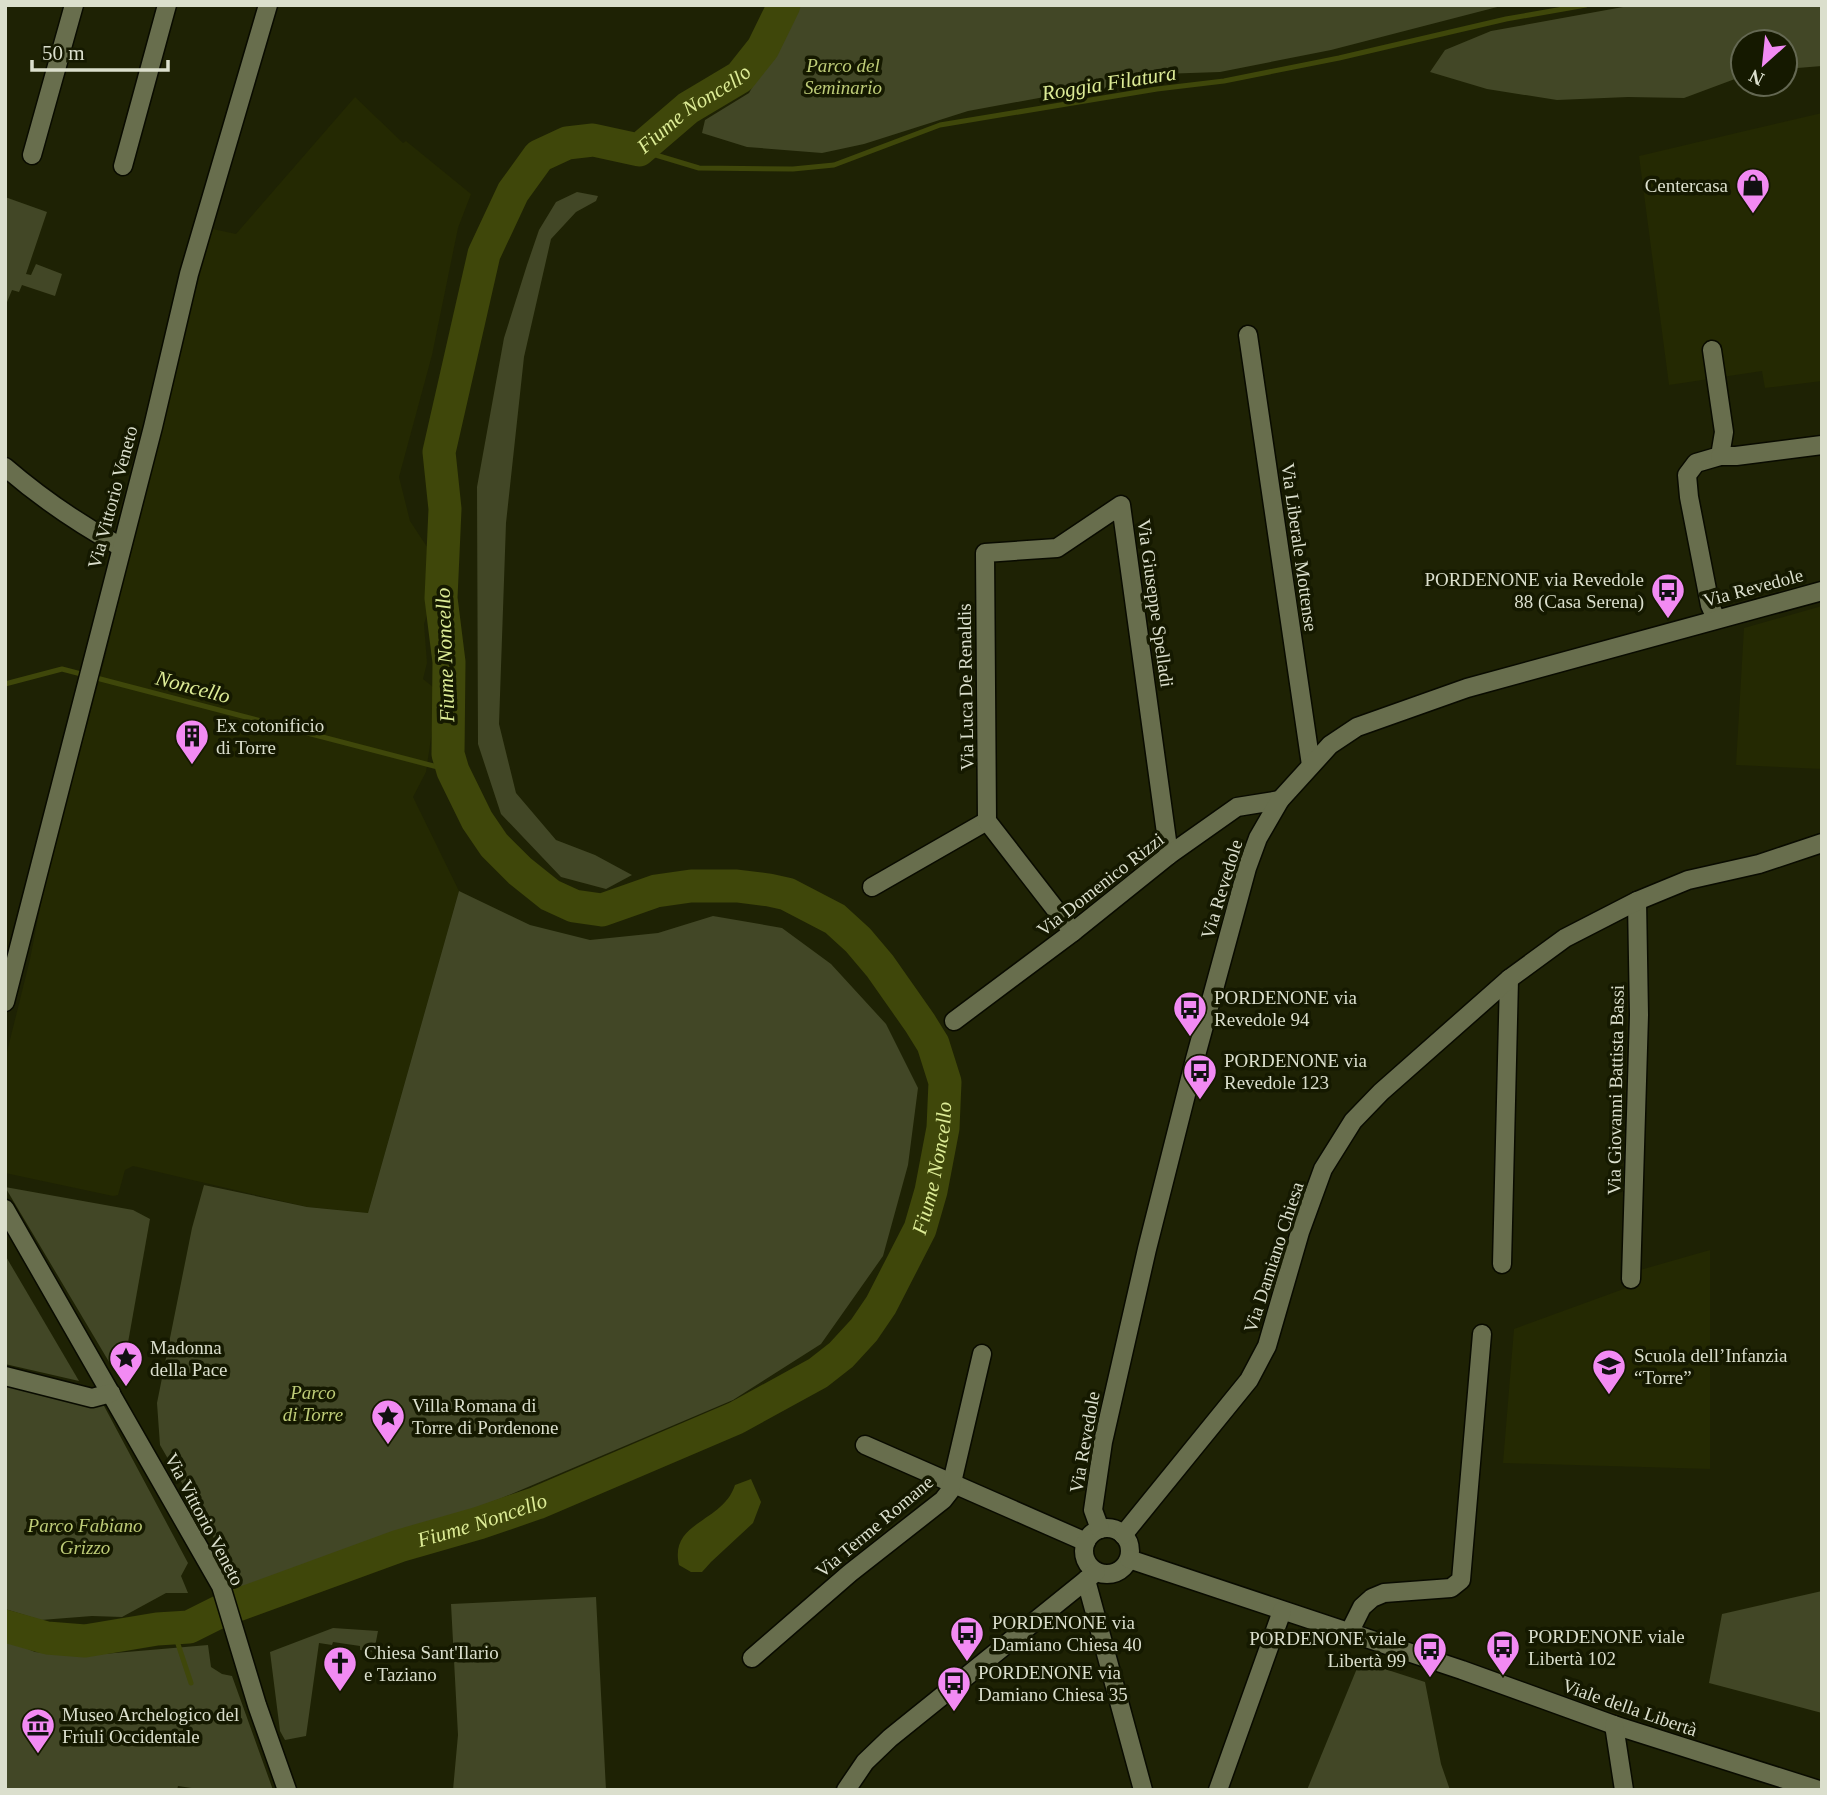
<svg xmlns="http://www.w3.org/2000/svg" width="1827" height="1795" font-family="Georgia,serif">
	<style>
		.built { fill: #242902 }
		.green { fill: #424726 }
		.water { fill: #3f470a }
		.lines { fill: none; stroke-linecap: round; stroke-linejoin: round }
		.stream { stroke: #3f470a; stroke-width: 5 }
		.river { stroke: #3f470a; stroke-width: 33 }
		.minor-casing { stroke: #090b00; stroke-width: 21 }
		.minor { stroke: #686e4d; stroke-width: 18 }
		.labels { text-anchor: middle; stroke-width: 7; stroke-linejoin: round; paint-order: stroke }
		.park-label { font-size: 19px; font-style: italic; fill: #becc77; stroke: #151900 }
		.poi-label { font-size: 19px; fill: #dbdfcd; stroke: #151900; text-anchor: start }
		.street-label { font-size: 19px; fill: #dbdfcd; stroke: #151900 }
		.water-label { font-size: 21px; font-style: italic; fill: #ddec96; stroke: #151900 }
	</style>
	<rect width="100%" height="100%" fill="#1e2204"/>
	<g class="built">
		<path d="M355,97L403,143L406,141L471,194L458,228L432,355L399,477L410,521L435,559L429,575L430,605L424,624L427,663L423,679L438,691L426,772L413,797L459,891L368,1213L307,1207L133,1166L125,1170L118,1195L113,1196L5,1173V1060L30,959L47,873L105,658L195,279L213,229L236,234Z"/>
		<path d="M1822,113V381L1765,388L1762,371L1669,385L1639,156Z"/>
		<path d="M1822,606V769L1736,765L1744,628Z"/>
		<path d="M1710,1250V1469L1503,1463L1514,1329L1640,1283V1270Z"/>
	</g>
	<g class="green">
		<path d="M799,5H1505L1331,50L1220,72L1161,74L1142,85L1039,98L968,111L864,144L822,153L747,147L702,133L705,120L749,93Z"/>
		<path d="M1634,5H1822V66L1785,69V42H1743V76L1684,98L1628,97L1557,100L1487,89L1430,72L1445,50L1491,31Z"/>
		<path d="M577,192L598,196L596,201L576,212L551,239L524,357L506,523L499,724L516,793L556,840L595,855L632,875L606,889L561,877L501,814L478,744L477,487L504,338L527,265L539,230L556,202Z"/>
		<path d="M5,197L47,212L26,274L31,275L36,264L62,274L55,296L22,285L19,292L12,290L5,307Z"/>
		<path d="M459,891L530,925L590,940L658,933L713,916L782,928L831,964L886,1024L918,1088L908,1165L883,1256L821,1344L733,1400L502,1498L239,1597L230,1566L160,1445L157,1403L192,1228L204,1185L307,1207L368,1213Z"/>
		<path d="M5,1187L133,1210L150,1219L121,1382Z"/>
		<path d="M5,1255L79,1381L5,1364Z"/>
		<path d="M5,1380L103,1404L188,1563L181,1576L188,1593H166L122,1617L92,1616L41,1620L5,1609Z"/>
		<path d="M1822,1591V1713L1709,1683L1722,1614Z"/>
		<path d="M596,1597L606,1790H453L458,1735L451,1604Z"/>
		<path d="M333,1628L378,1631L374,1652L360,1650V1646L333,1642L332,1645L319,1643L306,1736L285,1740L280,1731L270,1652Z"/>
		<path d="M5,1639L35,1652L80,1656L208,1645L211,1667L222,1674L232,1676L273,1790H205L178,1786L177,1790H5Z"/>
		<path d="M1360,1661L1425,1682L1441,1764L1450,1790H1307Z"/>
	</g>
	<path class="water" d="M751,1479L761,1502L753,1523L711,1562L702,1572H691L679,1565C669,1521 723,1523 735,1485Z"/>
	<g class="lines">
		<g class="stream">
			<path d="M639,150L699,168L793,169L834,165L940,125L1157,89L1224,81L1339,58L1506,19L1586,5"/>
			<path d="M5,684L62,669L453,771"/>
			<path d="M173,1629L191,1683"/>
		</g>
		<path class="river" id="s1" d="M5,1626L47,1638L85,1641L157,1629L189,1627L221,1611L399,1546L479,1523L537,1503L736,1418L818,1373L841,1355L864,1330L881,1305L920,1229L931,1191L943,1128L945,1082L933,1044L920,1023L880,966L858,940L835,919L787,894L769,890L737,886H691L656,891L602,910L574,906L550,895L520,871L494,845L477,820L453,771L448,754L449,662L441,598L445,509L439,452L484,254L513,192L539,156L567,143L593,140L639,150L688,108L740,77L763,48L784,5"/>
		<g class="minor-casing">
			<g id="minor">
				<path d="M32,155L74,5"/>
				<path d="M123,166L167,5"/>
				<path d="M1248,335L1311,765"/>
				<path d="M1712,350L1724,432L1720,456L1696,463L1687,475L1689,497L1710,605L1716,619"/>
				<path d="M1720,456H1736L1822,445"/>
				<path d="M5,467C41,498 79,524 121,547"/>
				<path d="M872,887L987,821"/>
				<path d="M1073,932L987,821L985,553L1057,548L1121,505L1169,855"/>
				<path d="M5,1002L153,427L189,274L268,5"/>
				<path d="M954,1021L1073,932L1169,855L1237,807L1280,800"/>
				<path d="M5,1209L221,1586L257,1705L287,1790"/>
				<path d="M1502,1264L1509,979"/>
				<path d="M1631,1279L1639,1015L1637,901"/>
				<path d="M5,1376L92,1398L111,1393"/>
				<path d="M865,1445L1086,1542"/>
				<circle cx="1107" cy="1551" r="23"/>
				<path d="M1100,1529L1093,1510L1103,1442L1147,1249L1195,1059L1247,868L1258,838L1280,800L1330,745L1357,727L1467,688L1822,591"/>
				<path d="M1123,1535L1249,1380L1267,1346L1300,1232L1323,1169L1353,1121L1381,1092L1509,979L1565,938L1637,901L1688,880L1759,864L1822,843"/>
				<path d="M1129,1559L1462,1670L1614,1725L1819,1790"/>
				<path d="M1086,1580L1143,1790"/>
				<path d="M1349,1633L1362,1607L1372,1598L1384,1593L1451,1588L1461,1580L1482,1334"/>
				<path d="M752,1658L850,1573L943,1500L950,1491L982,1354"/>
				<path d="M1614,1725L1624,1790"/>
				<path d="M846,1790L865,1762L890,1738L1096,1572"/>
				<path d="M1218,1790L1282,1611"/>
			</g>
		</g>
		<use href="#minor" class="minor"/>
	</g>
	<defs>
		<g id="shop-pin" transform="scale(1.75)"><path d="M0 17L-7.5 6A9.5 9.5 0 1 1 7.5 6Z" fill="#f28af3" stroke="#151900"/><path d="M-5-2.5h2.3a2.7 3.5 0 0 1 5.4 0H5L5.5 6h-11ZM-1.5-2.5h3a1.5 2.3 0 0 0-3 0Z" fill="#111"/></g>
		<g id="bus-pin" transform="scale(1.75)"><path d="M0 17L-7.5 6A9.5 9.5 0 1 1 7.5 6Z" fill="#f28af3" stroke="#151900"/><path d="M-5-6H5V4H4V6H2V4H-2V6H-4V4H-5ZM-3.5-4V0h7V-4ZM-3.5 1.2v1.5H-2V1.2ZM2 1.2v1.5H3.5V1.2Z" fill="#111"/></g>
		<g id="building-pin" transform="scale(1.75)"><path d="M0 17L-7.5 6A9.5 9.5 0 1 1 7.5 6Z" fill="#f28af3" stroke="#151900"/><path d="M-4-6H4V6H1V3H-1V6H-4ZM-2.5-4.3h1.7v1.8h-1.7ZM.8-4.3h1.7v1.8H.8ZM-2.5-1h1.7V.8h-1.7ZM.8-1h1.7V.8H.8Z" fill="#111"/></g>
		<g id="sight-pin" transform="scale(1.75)"><path d="M0 17L-7.5 6A9.5 9.5 0 1 1 7.5 6Z" fill="#f28af3" stroke="#151900"/><path d="M0-6L1.8-2.2L6-1.7L2.9 1.2L3.7 5.4L0 3.3L-3.7 5.4L-2.9 1.2L-6-1.7L-1.8-2.2Z" fill="#111"/></g>
		<g id="school-pin" transform="scale(1.75)"><path d="M0 17L-7.5 6A9.5 9.5 0 1 1 7.5 6Z" fill="#f28af3" stroke="#151900"/><path d="M0-5L7-2L0 1L-7-2ZM-4 1L0 2.5L4 1V4Q0 6-4 4Z" fill="#111"/></g>
		<g id="church-pin" transform="scale(1.75)"><path d="M0 17L-7.5 6A9.5 9.5 0 1 1 7.5 6Z" fill="#f28af3" stroke="#151900"/><path d="M-1.2-6h2.4v3.5h3.3v2.4h-3.3V6h-2.4V-.1h-3.3v-2.4h3.3Z" fill="#111"/></g>
		<g id="museum-pin" transform="scale(1.75)"><path d="M0 17L-7.5 6A9.5 9.5 0 1 1 7.5 6Z" fill="#f28af3" stroke="#151900"/><path d="M0-6L6-3V-2H-6V-3ZM-5-1h2V3h-2ZM-1-1h2V3h-2ZM3-1h2V3H3ZM-6 4H6V6H-6Z" fill="#111"/></g>
	</defs>
	<g fill-rule="evenodd">
		<use href="#shop-pin" x="1753" y="185"/>
		<use href="#bus-pin" x="1668" y="590"/>
		<use href="#building-pin" x="192" y="736"/>
		<use href="#bus-pin" x="1190" y="1008"/>
		<use href="#bus-pin" x="1200" y="1071"/>
		<use href="#sight-pin" x="126" y="1358"/>
		<use href="#school-pin" x="1609" y="1366"/>
		<use href="#sight-pin" x="388" y="1416"/>
		<use href="#bus-pin" x="967" y="1633"/>
		<use href="#bus-pin" x="1503" y="1647"/>
		<use href="#bus-pin" x="1430" y="1649"/>
		<use href="#church-pin" x="340" y="1663"/>
		<use href="#bus-pin" x="954" y="1683"/>
		<use href="#museum-pin" x="38" y="1725"/>
	</g>
	<g class="labels">
		<g class="park-label">
			<text x="843" y="72">Parco del<tspan x="843" dy="22">Seminario</tspan></text>
			<text x="313" y="1399">Parco<tspan x="313" dy="22">di Torre</tspan></text>
			<text x="85" y="1532">Parco Fabiano<tspan x="85" dy="22">Grizzo</tspan></text>
		</g>
		<g class="poi-label">
			<text x="1728" y="192" text-anchor="end">Centercasa</text>
			<text x="1644" y="586" text-anchor="end">PORDENONE via Revedole<tspan x="1644" dy="22">88 (Casa Serena)</tspan></text>
			<text x="216" y="732">Ex cotonificio<tspan x="216" dy="22">di Torre</tspan></text>
			<text x="1214" y="1004">PORDENONE via<tspan x="1214" dy="22">Revedole 94</tspan></text>
			<text x="1224" y="1067">PORDENONE via<tspan x="1224" dy="22">Revedole 123</tspan></text>
			<text x="150" y="1354">Madonna<tspan x="150" dy="22">della Pace</tspan></text>
			<text x="1634" y="1362">Scuola dell’Infanzia<tspan x="1634" dy="22">“Torre”</tspan></text>
			<text x="412" y="1412">Villa Romana di<tspan x="412" dy="22">Torre di Pordenone</tspan></text>
			<text x="992" y="1629">PORDENONE via<tspan x="992" dy="22">Damiano Chiesa 40</tspan></text>
			<text x="1528" y="1643">PORDENONE viale<tspan x="1528" dy="22">Libertà 102</tspan></text>
			<text x="1406" y="1645" text-anchor="end">PORDENONE viale<tspan x="1406" dy="22">Libertà 99</tspan></text>
			<text x="364" y="1659">Chiesa Sant'Ilario<tspan x="364" dy="22">e Taziano</tspan></text>
			<text x="978" y="1679">PORDENONE via<tspan x="978" dy="22">Damiano Chiesa 35</tspan></text>
			<text x="62" y="1721">Museo Archelogico del<tspan x="62" dy="22">Friuli Occidentale</tspan></text>
		</g>
		<g class="street-label">
			<text transform="translate(112 497) rotate(-75)" y="7">Via Vittorio Veneto</text>
			<text transform="translate(1300 547) rotate(82)" y="7">Via Liberale Mottense</text>
			<text transform="translate(1753 587) rotate(-15)" y="7">Via Revedole</text>
			<text transform="translate(1156 603) rotate(82)" y="7">Via Giuseppe Spelladi</text>
			<text transform="translate(965 687) rotate(-91)" y="7">Via Luca De Renaldis</text>
			<text transform="translate(1100 884) rotate(-38)" y="7">Via Domenico Rizzi</text>
			<text transform="translate(1221 889) rotate(-73)" y="7">Via Revedole</text>
			<text transform="translate(1615 1090) rotate(-89)" y="7">Via Giovanni Battista Bassi</text>
			<text transform="translate(1273 1257) rotate(-72)" y="7">Via Damiano Chiesa</text>
			<text transform="translate(1084 1442) rotate(-80)" y="7">Via Revedole</text>
			<text transform="translate(205 1519) rotate(62)" y="7">Via Vittorio Veneto</text>
			<text transform="translate(874 1526) rotate(-40)" y="7">Via Terme Romane</text>
			<text transform="translate(1630 1707) rotate(19)" y="7">Viale della Libertà</text>
		</g>
		<g class="water-label">
			<text transform="translate(1109 83) rotate(-9)" y="7">Roggia Filatura</text>
			<text dy="7" stroke="none"><textPath href="#s1" startOffset="2662">Fiume Noncello</textPath></text>
			<text transform="translate(445 655) rotate(-92)" y="7">Fiume Noncello</text>
			<text transform="translate(193 687) rotate(15)" y="7">Noncello</text>
			<text dy="7" stroke="none"><textPath href="#s1" startOffset="1108">Fiume Noncello</textPath></text>
			<text dy="7" stroke="none"><textPath href="#s1" startOffset="499">Fiume Noncello</textPath></text>
		</g>
	</g>
	<rect width="1827" height="1795" fill="none" stroke="#dbdfcd" stroke-width="14"/>
	<g transform="translate(1764 63) rotate(207)"><circle r="33" fill="#151900" stroke="#646852" stroke-width="2"/>
	<path d="M0-5L12 26L0 18L-12 26Z" fill="#f28af3"/>
	<text y="-10" font-size="19" font-weight="bold" text-anchor="middle" fill="#dbdfcd">N</text>
	</g>
	<path d="M32 60v10h136v-10" fill="none" stroke="#dbdfcd" stroke-width="3.5"/>
	<text x="42" y="60" font-size="21" fill="#dbdfcd" stroke="#151900" stroke-width="5" paint-order="stroke">50 m</text>
</svg>
